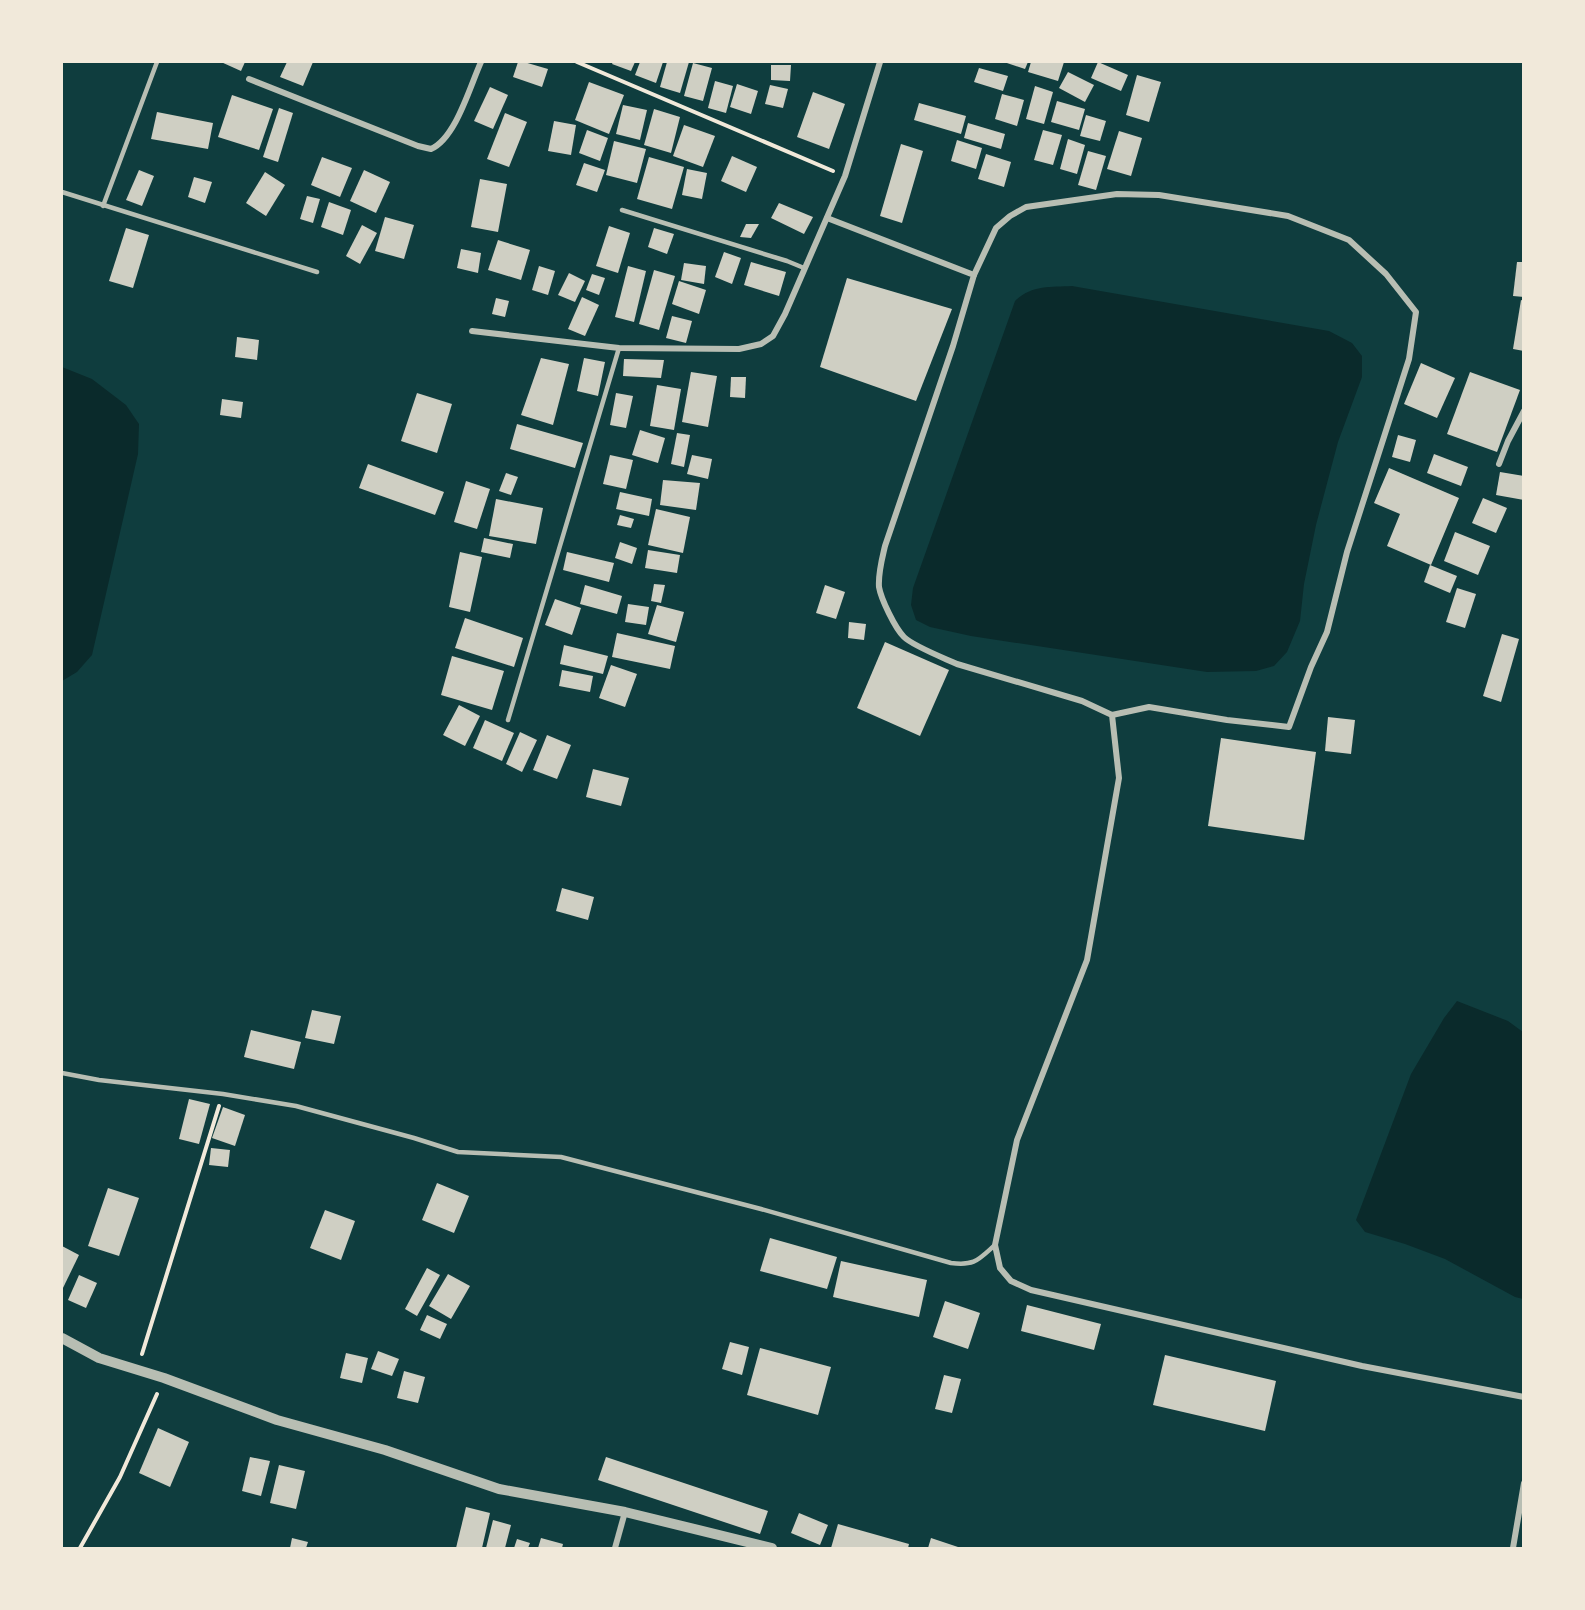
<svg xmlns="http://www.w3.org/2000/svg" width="1585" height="1610" font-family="'Source Sans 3',sans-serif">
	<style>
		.water { fill: #0a2a2b }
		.building { fill: #cfcfc3 }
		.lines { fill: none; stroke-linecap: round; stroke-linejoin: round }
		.path { stroke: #f1e9da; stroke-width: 4 }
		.service { stroke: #b8beb3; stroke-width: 4.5 }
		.minor { stroke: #b8beb3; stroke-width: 6 }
		.tertiary { stroke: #b8beb3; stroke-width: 10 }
	</style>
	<rect width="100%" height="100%" fill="#0f3d3e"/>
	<g class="water">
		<path d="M1072,286L1329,331L1352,343L1362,356V377L1338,442L1316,525L1304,584L1300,621L1287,652L1274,666L1256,671L1207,672L971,636L930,627L916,620L911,605L913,588L1015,301C1031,285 1051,287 1072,286Z"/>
		<path d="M62,367L92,379L126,405L139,424L138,454L92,655L77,672L62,681Z"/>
		<path d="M1457,1001L1508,1021L1523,1032V1299L1515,1297L1445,1259L1405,1244L1365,1232L1356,1220L1411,1074L1444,1018Z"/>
	</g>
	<g class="building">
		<path d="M221,62H245L241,71Z"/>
		<path d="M287,62H313L303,86L280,77Z"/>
		<path d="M518,62H524L548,69L542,87L513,77Z"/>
		<path d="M613,62H635L631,71L612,64Z"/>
		<path d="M640,62H663L656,83L635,75Z"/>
		<path d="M667,62H689L680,93L660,87Z"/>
		<path d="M1004,62H1028L1025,69Z"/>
		<path d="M1031,62H1064L1058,81L1028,72Z"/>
		<path d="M1098,62L1128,75L1121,91L1091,78Z"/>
		<path d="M693,63L712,68L703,101L684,96Z"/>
		<path d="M771,65H791L790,81L771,80Z"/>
		<path d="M979,68L1008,76L1003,91L974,82Z"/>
		<path d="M1068,72L1094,85L1085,102L1059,88Z"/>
		<path d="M1137,75L1161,82L1149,122L1126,115Z"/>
		<path d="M715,81L733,86L726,113L708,108Z"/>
		<path d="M589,82L624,95L609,134L575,120Z"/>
		<path d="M737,84L758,91L751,114L730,107Z"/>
		<path d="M770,85L788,89L783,108L765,104Z"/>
		<path d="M1035,86L1053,92L1044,124L1026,119Z"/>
		<path d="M490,87L508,95L493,129L474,121Z"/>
		<path d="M813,92L845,104L829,149L797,137Z"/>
		<path d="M1002,94L1024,100L1017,126L995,119Z"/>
		<path d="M232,95L273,109L259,150L218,137Z"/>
		<path d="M1057,101L1085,109L1079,130L1051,122Z"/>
		<path d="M919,103L966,116L961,134L914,120Z"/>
		<path d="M623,105L647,110L640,140L616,134Z"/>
		<path d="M279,108L293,113L278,162L263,157Z"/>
		<path d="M654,109L680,117L671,153L644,145Z"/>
		<path d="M157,112L213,123L208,149L151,139Z"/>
		<path d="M505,113L527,122L509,167L487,159Z"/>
		<path d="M1086,115L1106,121L1100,141L1080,136Z"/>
		<path d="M554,121L576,125L571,155L548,151Z"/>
		<path d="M968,123L1005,134L1001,149L964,138Z"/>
		<path d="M684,125L715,136L703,167L673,156Z"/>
		<path d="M587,130L608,138L600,161L579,153Z"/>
		<path d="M1043,130L1062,135L1053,165L1034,160Z"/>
		<path d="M1119,131L1142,138L1131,176L1107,169Z"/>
		<path d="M1068,139L1085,145L1077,174L1060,169Z"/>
		<path d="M957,140L982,148L976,169L951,161Z"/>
		<path d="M614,141L646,149L637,183L606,175Z"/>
		<path d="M901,144L923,151L902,223L880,216Z"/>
		<path d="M1088,151L1106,156L1096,190L1078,185Z"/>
		<path d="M986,154L1011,162L1004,187L978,179Z"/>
		<path d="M732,156L757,167L746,192L721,181Z"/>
		<path d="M322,157L352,168L340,197L311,185Z"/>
		<path d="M649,157L684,167L672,209L637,199Z"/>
		<path d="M584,163L605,170L597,192L576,185Z"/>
		<path d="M687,169L707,173L702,199L682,195Z"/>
		<path d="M139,170L154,176L142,206L126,200Z"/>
		<path d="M364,170L390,182L376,213L350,201Z"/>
		<path d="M265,172L285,185L266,216L246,203Z"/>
		<path d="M194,177L212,182L205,203L188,197Z"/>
		<path d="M480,179L507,184L498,232L471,227Z"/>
		<path d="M307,196L320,199L313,223L300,219Z"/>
		<path d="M329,202L351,210L343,235L321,227Z"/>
		<path d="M779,203L813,217L804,234L771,218Z"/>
		<path d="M385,217L414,225L404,259L375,251Z"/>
		<path d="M746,224H759L751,238L740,237Z"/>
		<path d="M362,225L377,233L360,264L346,256Z"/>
		<path d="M609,226L630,233L618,273L596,266Z"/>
		<path d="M126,228L149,235L133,288L109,281Z"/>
		<path d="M654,228L674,234L667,254L648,247Z"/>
		<path d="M498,240L530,250L521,280L488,270Z"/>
		<path d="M461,249L481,253L478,273L457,268Z"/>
		<path d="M724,252L741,258L732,284L715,277Z"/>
		<path d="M751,262L786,272L779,296L744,285Z"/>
		<path d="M1517,262H1524V297L1513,296Z"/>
		<path d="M684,263L706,266L704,284L681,280Z"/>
		<path d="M539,266L555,271L548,295L532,290Z"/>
		<path d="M628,266L646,271L634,322L615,317Z"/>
		<path d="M654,270L675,276L659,330L639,324Z"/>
		<path d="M569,273L585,281L575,302L558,295Z"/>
		<path d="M592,274L605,278L599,295L586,290Z"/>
		<path d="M847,278L952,309L916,401L820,367Z"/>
		<path d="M679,281L706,290L699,314L672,304Z"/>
		<path d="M582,297L599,305L585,336L568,329Z"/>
		<path d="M496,298L509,301L505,317L492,314Z"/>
		<path d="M1521,300L1524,301V351L1513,349Z"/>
		<path d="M672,316L692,321L686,343L666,338Z"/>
		<path d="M237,337L259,340L257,360L235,357Z"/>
		<path d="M541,358L569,364L553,425L521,415Z"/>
		<path d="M584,358L605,362L598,396L577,391Z"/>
		<path d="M624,359L664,360L661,378L623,376Z"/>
		<path d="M1421,363L1455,378L1437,418L1404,404Z"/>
		<path d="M691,372L717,376L708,427L682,422Z"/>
		<path d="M1470,372L1520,390L1497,452L1447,434Z"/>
		<path d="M731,377H746L745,398L730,397Z"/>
		<path d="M657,385L681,389L674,430L650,426Z"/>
		<path d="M417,393L452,404L437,453L401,441Z"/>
		<path d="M616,393L633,396L626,428L610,425Z"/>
		<path d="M222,399L243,402L241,418L220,415Z"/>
		<path d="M517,424L583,443L575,468L510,449Z"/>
		<path d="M640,430L665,438L658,463L632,455Z"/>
		<path d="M677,433L690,435L684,467L671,464Z"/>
		<path d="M1398,435L1416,440L1410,462L1392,457Z"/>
		<path d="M1434,454L1468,467L1461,486L1427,473Z"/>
		<path d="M610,455L633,460L626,489L603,484Z"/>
		<path d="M692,455L712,459L708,479L687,474Z"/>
		<path d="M368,464L444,492L435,515L359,488Z"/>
		<path d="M1389,468L1459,498L1431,565L1387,546L1400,514L1374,503Z"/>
		<path d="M1500,472L1524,476V500L1496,495Z"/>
		<path d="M506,473L518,477L511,495L499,491Z"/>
		<path d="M663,480L700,483L696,510L660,505Z"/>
		<path d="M466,481L490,489L477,529L454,522Z"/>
		<path d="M620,492L652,499L649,516L616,509Z"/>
		<path d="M1483,498L1507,508L1496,533L1472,523Z"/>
		<path d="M496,499L543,508L536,544L489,536Z"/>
		<path d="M656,509L690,517L683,553L648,545Z"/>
		<path d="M620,515L634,519L631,528L617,525Z"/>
		<path d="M1455,532L1490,546L1478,575L1444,561Z"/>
		<path d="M484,538L513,544L510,558L481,552Z"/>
		<path d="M620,542L637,548L632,564L615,558Z"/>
		<path d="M648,550L680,555L677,573L645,568Z"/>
		<path d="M460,552L482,557L470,612L449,607Z"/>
		<path d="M567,552L614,563L609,582L563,570Z"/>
		<path d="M1430,565L1457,576L1450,593L1424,582Z"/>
		<path d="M654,584L665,585L661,603L651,601Z"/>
		<path d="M585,585L622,596L617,614L580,604Z"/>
		<path d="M825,585L845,592L836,619L816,613Z"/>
		<path d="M1457,588L1476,594L1465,628L1446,622Z"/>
		<path d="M555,599L581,608L572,635L545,625Z"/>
		<path d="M628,604L649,607L646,625L625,622Z"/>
		<path d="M657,605L684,612L676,642L648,634Z"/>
		<path d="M465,618L523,638L514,667L455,648Z"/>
		<path d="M849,622L866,624L864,640L848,638Z"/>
		<path d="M617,633L675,646L670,669L612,657Z"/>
		<path d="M1502,634L1519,639L1501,702L1483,696Z"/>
		<path d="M885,642L949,670L920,736L857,708Z"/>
		<path d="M564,645L608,656L603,674L560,664Z"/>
		<path d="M452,656L504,671L492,710L441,695Z"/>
		<path d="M611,665L637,674L625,707L599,698Z"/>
		<path d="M562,670L593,676L590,692L559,686Z"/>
		<path d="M459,705L480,716L465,746L443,735Z"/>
		<path d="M1328,717L1355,720L1351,754L1325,751Z"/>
		<path d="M485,720L514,733L502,761L473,748Z"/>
		<path d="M520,732L537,740L522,772L506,764Z"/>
		<path d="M547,735L571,745L557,779L533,770Z"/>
		<path d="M1221,738L1316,752L1304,840L1208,826Z"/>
		<path d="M593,769L629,778L621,806L586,797Z"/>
		<path d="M562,888L594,897L588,920L556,911Z"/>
		<path d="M312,1010L341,1016L334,1044L305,1038Z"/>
		<path d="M251,1030L301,1042L294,1069L244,1057Z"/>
		<path d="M189,1099L210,1104L199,1144L179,1139Z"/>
		<path d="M223,1107L245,1115L235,1146L212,1138Z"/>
		<path d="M211,1148L230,1150L228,1167L209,1165Z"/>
		<path d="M437,1183L469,1196L454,1233L422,1220Z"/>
		<path d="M108,1188L139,1198L119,1256L88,1246Z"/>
		<path d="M325,1210L355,1221L341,1260L310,1248Z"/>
		<path d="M770,1238L837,1257L827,1289L760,1271Z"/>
		<path d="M62,1246L79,1255L62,1290Z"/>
		<path d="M841,1261L927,1280L919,1317L833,1297Z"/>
		<path d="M427,1268L440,1275L417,1316L405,1309Z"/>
		<path d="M448,1274L470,1286L451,1319L429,1306Z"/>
		<path d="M79,1275L97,1283L86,1308L68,1300Z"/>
		<path d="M945,1301L980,1313L968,1349L933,1337Z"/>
		<path d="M1027,1305L1101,1324L1094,1350L1021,1331Z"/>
		<path d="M427,1315L447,1324L440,1339L420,1330Z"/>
		<path d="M730,1342L749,1347L742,1375L722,1369Z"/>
		<path d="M760,1348L831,1367L818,1415L747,1395Z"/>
		<path d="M378,1351L399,1359L392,1376L371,1369Z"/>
		<path d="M346,1353L368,1358L362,1383L340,1378Z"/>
		<path d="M1165,1355L1276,1381L1265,1431L1153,1405Z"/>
		<path d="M404,1371L425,1377L418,1403L397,1398Z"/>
		<path d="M944,1375L961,1379L952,1413L935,1409Z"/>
		<path d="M158,1428L189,1442L170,1487L139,1473Z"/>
		<path d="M250,1457L270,1461L261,1496L242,1491Z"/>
		<path d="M606,1457L768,1511L760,1534L598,1480Z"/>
		<path d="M279,1465L305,1471L296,1509L270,1503Z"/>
		<path d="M466,1507L490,1513L482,1548H456Z"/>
		<path d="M799,1513L828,1525L820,1545L791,1533Z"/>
		<path d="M493,1520L511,1525L505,1548H486Z"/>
		<path d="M838,1524L909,1544L908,1548H831Z"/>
		<path d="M292,1538L308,1542L306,1548H290Z"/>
		<path d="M541,1538L563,1544L562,1548H538Z"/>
		<path d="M931,1538L961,1548H928Z"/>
		<path d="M517,1539L530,1543L528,1548H514Z"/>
	</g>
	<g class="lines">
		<g class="path">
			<path d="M577,62L833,171"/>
			<path d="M142,1354L219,1106"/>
			<path d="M80,1548L120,1477L157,1394"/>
		</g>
		<g class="service">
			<path d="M62,192L317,272"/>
			<path d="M103,206L157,62"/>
			<path d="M622,210L787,261L804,268"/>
			<path d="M508,720L619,348"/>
			<path d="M62,1073L99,1080L223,1094L296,1106L414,1138L458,1152L561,1157L761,1209L951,1263C975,1266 978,1260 995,1245"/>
		</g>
		<g class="minor">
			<path d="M249,79L418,146L431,149C456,138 470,86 481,62"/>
			<path d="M827,218L974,275L953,346L885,546C882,559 878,573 879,587C881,599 895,628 904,637C913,646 944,658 957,664L1082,701L1112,715L1119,778L1087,960L1017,1140L995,1245L1000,1268L1011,1281L1031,1290L1362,1366L1524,1397"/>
			<path d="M974,275L996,228L1010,216L1026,207L1117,194L1159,195L1288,216L1349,240L1386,274L1416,312L1409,359L1347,552L1327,632L1311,667L1289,727L1227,720L1149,707L1112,715"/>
			<path d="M472,331L619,348L739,349L761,344L773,336L785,314L845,176L880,62"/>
			<path d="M1499,464L1508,441L1524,411"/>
			<path d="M615,1548L625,1512"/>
			<path d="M1513,1548L1524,1483"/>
		</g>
		<path class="tertiary" d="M62,1338L99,1358L164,1378L277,1420L385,1450L499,1489L625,1512L772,1548"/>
	</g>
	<rect width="1585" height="1610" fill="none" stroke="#f1e9da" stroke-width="126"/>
</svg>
